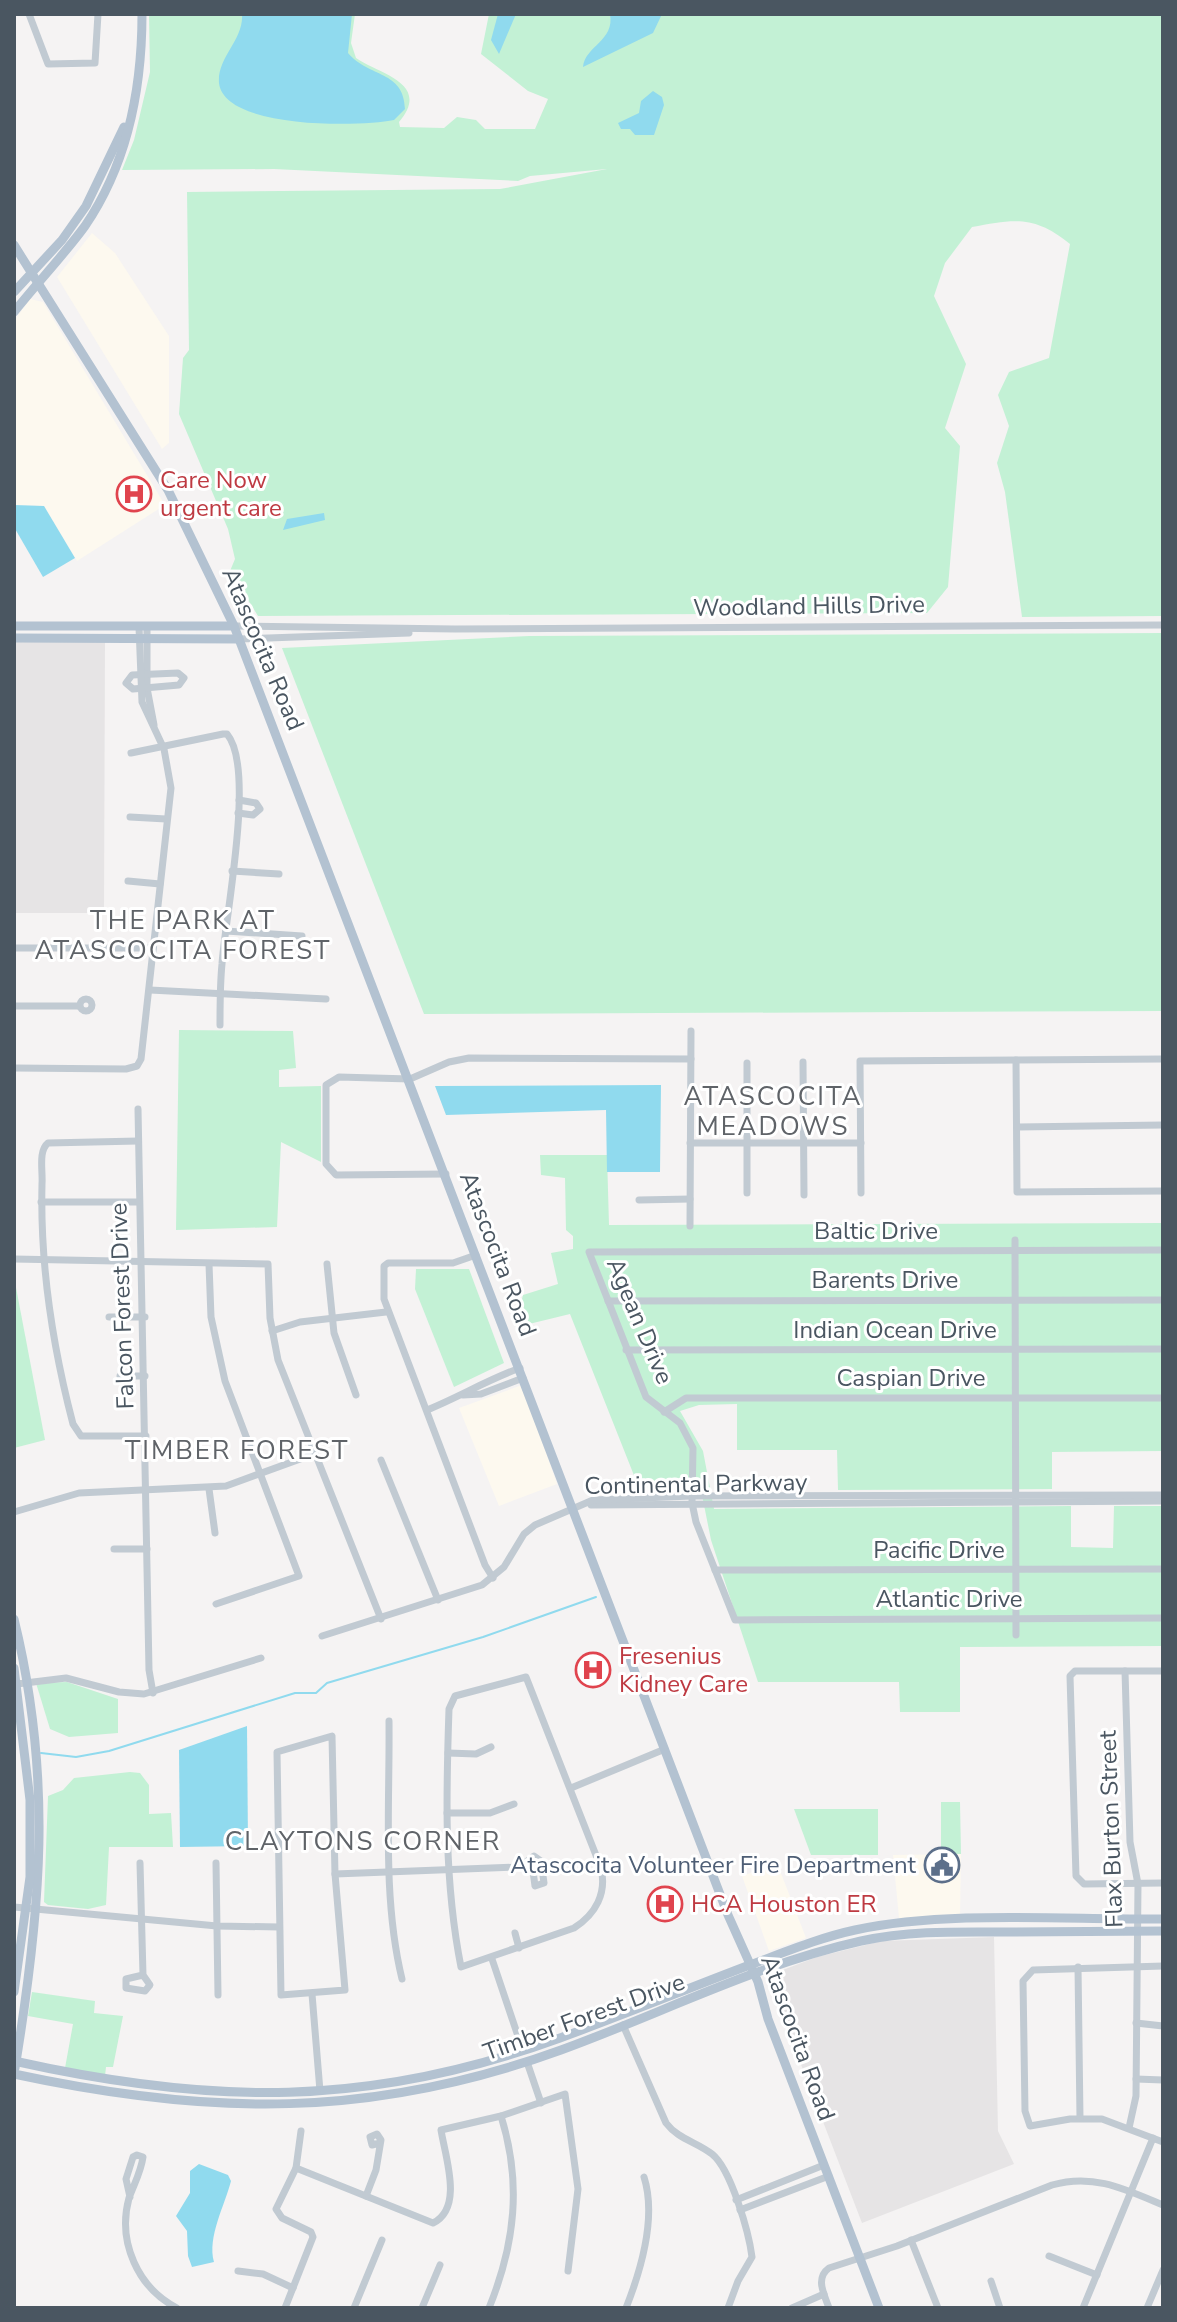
<svg xmlns="http://www.w3.org/2000/svg" width="1177" height="2322" font-family="'Nunito Sans',sans-serif">
	<style>
		.commercial { fill: #fdf9ef }
		.education { fill: #e6e4e5 }
		.green { fill: #c3f1d5 }
		.water { fill: #90daee }
		.lines { fill: none; stroke-linecap: round; stroke-linejoin: round }
		.stream { stroke: #90daee; stroke-width: 2 }
		.minor { stroke: #c1cad2; stroke-width: 7 }
		.major { stroke: #b3c2d1; stroke-width: 9 }
		.labels { text-anchor: middle; stroke-width: 6; stroke-linejoin: round; paint-order: stroke }
		.health-label { font-size: 24px; fill: #be3a42; stroke: #fff; text-anchor: start }
		.street-label { font-size: 24px; fill: #4a5661; stroke: #fff }
		.service-label { font-size: 24px; fill: #4e5e75; stroke: #fff; text-anchor: end }
		.neighbourhood-label { font-size: 26px; letter-spacing: 2px; fill: #5f6368; stroke: #fff }
	</style>
	<rect width="100%" height="100%" fill="#f5f3f3"/>
	<g class="commercial">
		<path d="M92,233L115,253L169,336V443L162,449L57,277Z"/>
		<path d="M30,299L43,302L165,505L77,561L44,506L14,505V321Z"/>
		<path d="M522,1385L557,1484L499,1506L459,1408Z"/>
		<path d="M961,1854L960,1916L899,1918L893,1855Z"/>
		<path d="M777,1863L806,1938L769,1951L742,1876Z"/>
	</g>
	<g class="education">
		<path d="M14,642H105L104,913H14Z"/>
		<path d="M994,1937L998,2131L1014,2164L862,2223L767,1976L817,1957L882,1941Z"/>
	</g>
	<g class="green">
		<path d="M149,14H355L351,43L356,58C379,74 432,83 399,122L400,127L444,128L457,117L476,120L485,129H535L548,99L528,91L481,54L489,14H1163V616L1022,617L1005,492L997,463L1009,426L998,395L1009,372L1049,358L1070,244C1035,215 1014,219 972,227L945,263L934,296L966,364L945,428L960,446L948,587L927,613L258,616L230,571L235,559L228,529L179,414L183,358L189,350L187,192L500,189L607,169L530,176L518,181L274,169L122,170L134,140L150,72Z"/>
		<path d="M1163,633V1011L424,1014L282,648L529,636Z"/>
		<path d="M179,1030L293,1031L296,1068L279,1070V1087L321,1086V1162L281,1142L277,1227L176,1230Z"/>
		<path d="M540,1155H607L609,1225L1163,1223V1451L1052,1452V1489L838,1490L837,1450H737V1404L699,1405L680,1411L703,1451L714,1509L1071,1506V1547L1113,1548L1114,1506H1163V1646L960,1647V1712H900L899,1682H758L711,1540L700,1485L639,1488L570,1314L529,1324L519,1311L523,1295L558,1284L551,1253L573,1249V1236L566,1230L565,1178L541,1175Z"/>
		<path d="M416,1269H469L504,1363L454,1387L415,1289Z"/>
		<path d="M14,1277L45,1440L14,1448Z"/>
		<path d="M67,1682L118,1699V1733L69,1737L50,1729L36,1683Z"/>
		<path d="M130,1772L140,1773L149,1785V1814L171,1813L173,1847H109L106,1905L88,1909L48,1905L44,1902L48,1796L63,1790L74,1778Z"/>
		<path d="M941,1802H960L961,1854H941Z"/>
		<path d="M794,1809H878V1855H811Z"/>
		<path d="M32,1992L95,2001L94,2013L123,2016L113,2067H106L105,2076L65,2068L73,2024L28,2016Z"/>
	</g>
	<g class="water">
		<path d="M242,14H352L348,53C369,78 404,70 405,109L394,120C359,127 224,129 219,83C217,57 244,40 242,14Z"/>
		<path d="M498,14H516L499,54L491,40Z"/>
		<path d="M610,14H662L653,33L583,67C585,46 615,41 610,14Z"/>
		<path d="M653,91L662,97L664,105L654,135H635L630,129H621L618,123L639,113L641,101Z"/>
		<path d="M14,505L44,506L75,558L43,577L14,527Z"/>
		<path d="M324,513L325,520L283,530L287,519Z"/>
		<path d="M661,1085L660,1172H607L606,1110L446,1115L435,1086Z"/>
		<path d="M247,1726L248,1846L180,1847L179,1750Z"/>
		<path d="M199,2164L228,2175L231,2181C225,2205 207,2237 214,2262L192,2267L188,2256L187,2231L176,2216L190,2193V2171Z"/>
	</g>
	<g class="lines">
		<path class="stream" d="M41,1753L76,1757L109,1751L295,1693H316L327,1683L483,1637L596,1597"/>
		<g class="minor">
			<path d="M29,14L48,64L95,63L98,14"/>
			<path d="M234,626L455,629L1163,625"/>
			<path d="M147,627V688L154,725"/>
			<path d="M239,639L409,633"/>
			<path d="M178,673L184,678L179,685L133,689L126,683L132,675Z"/>
			<path d="M131,753L223,734H227C256,768 225,917 222,964C220,984 220,1005 220,1025"/>
			<path d="M238,813L253,815L260,809L256,803L239,800"/>
			<path d="M130,817L166,819"/>
			<path d="M232,871L279,874"/>
			<path d="M128,881L160,884"/>
			<path d="M226,931L302,936"/>
			<path d="M14,948H153"/>
			<path d="M150,990L326,999"/>
			<circle cx="86" cy="1005" r="6"/>
			<path d="M14,1006H79"/>
			<path d="M1016,1060L1017,1192L1163,1191"/>
			<path d="M803,1062L804,1195"/>
			<path d="M747,1063V1193"/>
			<path d="M14,1068L126,1069L137,1066L141,1059L171,788L164,749L142,702L139,627"/>
			<path d="M138,1109L149,1670L153,1693"/>
			<path d="M1018,1127L1163,1125"/>
			<path d="M138,1141L48,1143C38,1151 43,1171 42,1184C40,1266 52,1344 73,1424L81,1436H146"/>
			<path d="M690,1143H861"/>
			<path d="M446,1174L336,1175L326,1164V1085L339,1077L410,1079L449,1062L469,1058L691,1059"/>
			<path d="M861,1193L860,1061L1163,1059"/>
			<path d="M639,1200L690,1199"/>
			<path d="M41,1202H139"/>
			<path d="M690,1226L691,1031"/>
			<path d="M1015,1240L1016,1635"/>
			<path d="M1163,1250L589,1252L646,1397L680,1423L693,1448L692,1503L696,1522L735,1620L1163,1618"/>
			<path d="M476,1255L453,1263H388L384,1266V1299L485,1565L493,1578"/>
			<path d="M14,1259L268,1264L270,1318L278,1360L381,1619"/>
			<path d="M209,1264L211,1317L225,1381L299,1576L216,1604"/>
			<path d="M327,1264L334,1333L356,1395"/>
			<path d="M608,1301L1163,1300"/>
			<path d="M109,1317H145"/>
			<path d="M272,1331L300,1322L386,1312"/>
			<path d="M626,1350L1163,1349"/>
			<path d="M120,1376H145"/>
			<path d="M463,1395L481,1394L523,1378"/>
			<path d="M427,1410C459,1397 487,1380 520,1368"/>
			<path d="M664,1412L686,1398H1163"/>
			<path d="M381,1460L438,1600"/>
			<path d="M209,1489L215,1533"/>
			<path d="M591,1505L1163,1501"/>
			<path d="M14,1512L79,1493L226,1486L314,1454"/>
			<path d="M114,1549H147"/>
			<path d="M715,1570L1163,1569"/>
			<path d="M322,1636L482,1585L504,1567L524,1534L535,1525L593,1500L692,1496L1163,1495"/>
			<path d="M1125,1671L1130,1842L1138,1884L1136,2096L1129,2128"/>
			<path d="M1163,1671H1075L1070,1676L1076,1876L1084,1884L1163,1883"/>
			<path d="M526,1677L601,1868C607,1893 596,1914 574,1928L461,1967C444,1881 446,1796 449,1709L455,1696Z"/>
			<path d="M17,1684L66,1678L119,1692L144,1694L261,1658"/>
			<path d="M389,1721C390,1805 382,1897 402,1979"/>
			<path d="M332,1736L335,1874L345,1990L281,1995L277,1752Z"/>
			<path d="M448,1753L476,1754L491,1747"/>
			<path d="M571,1788L665,1749"/>
			<path d="M447,1813H490L514,1804"/>
			<path d="M140,1863L143,1975L150,1985L145,1991L126,1988V1979L143,1975"/>
			<path d="M216,1863L218,1995"/>
			<path d="M335,1874L519,1867L534,1856L541,1861L544,1883L535,1886L533,1871L524,1866"/>
			<path d="M14,1907L217,1926L279,1927"/>
			<path d="M515,1933L519,1948"/>
			<path d="M492,1959L523,2051"/>
			<path d="M1163,1966L1033,1970L1023,1981L1025,2111L1030,2126L1070,2119H1102L1163,2142"/>
			<path d="M1078,1967L1080,2118"/>
			<path d="M312,1994L320,2091"/>
			<path d="M1136,2023L1163,2026"/>
			<path d="M623,2025L666,2123C678,2139 697,2142 712,2154C731,2169 749,2233 752,2257L738,2281L728,2308"/>
			<path d="M527,2062L541,2103"/>
			<path d="M1136,2079L1163,2080"/>
			<path d="M296,2168L433,2223C464,2208 445,2156 441,2130L501,2116L565,2094L578,2189L568,2271"/>
			<path d="M366,2196L376,2170L381,2140L377,2134L370,2137L372,2145L380,2143"/>
			<path d="M130,2197L126,2179L133,2157L137,2155L143,2157C141,2172 134,2184 129,2198C117,2242 138,2288 177,2308"/>
			<path d="M736,2200L824,2165"/>
			<path d="M740,2210L829,2176"/>
			<path d="M911,2240L938,2308"/>
			<path d="M1049,2256L1097,2275"/>
			<path d="M238,2271L263,2274L293,2288"/>
			<path d="M991,2281L1000,2308"/>
			<path d="M285,2308L313,2237L311,2232L282,2218L276,2209L296,2168L301,2131"/>
			<path d="M354,2308L382,2240"/>
			<path d="M422,2308L440,2265"/>
			<path d="M489,2308C515,2244 522,2183 501,2116"/>
			<path d="M626,2308C641,2270 657,2218 644,2177"/>
			<path d="M792,2308L824,2294"/>
			<path d="M829,2308C824,2294 815,2278 829,2268L897,2246L1052,2185C1093,2173 1125,2189 1163,2205"/>
			<path d="M1083,2308L1153,2138"/>
			<path d="M1147,2308L1163,2270"/>
		</g>
		<g class="major">
			<path d="M14,245L168,490L234,626L728,1915L758,1982L768,2019L879,2308"/>
			<path d="M14,292L62,240L86,206L124,127"/>
			<path d="M14,312C37,283 63,256 85,226C128,163 142,89 142,14"/>
			<path d="M14,626H234"/>
			<path d="M14,638L239,639"/>
			<path d="M14,1619C53,1778 41,1910 15,2068"/>
			<path d="M14,1668L30,1800V1877L14,1992"/>
			<path d="M14,2061C211,2105 368,2108 560,2038C623,2015 684,1990 747,1966C783,1953 818,1938 855,1930C949,1910 1066,1920 1163,1919"/>
			<path d="M14,2074C209,2116 371,2119 561,2050C660,2014 758,1964 861,1941C911,1930 962,1932 1012,1932C1062,1932 1113,1931 1163,1931"/>
		</g>
	</g>
	<defs>
		<g id="hospital-ring" transform="scale(1.8)"><circle r="9.5" fill="#fff" stroke="#e0444e" stroke-width="1.5"/><path d="M-5-5h3v3.5h4V-5h3V5h-3V1.5h-4V5h-3Z" fill="#e0444e"/></g>
		<g id="civic-ring" transform="scale(1.8)"><circle r="9.5" fill="#fff" stroke="#5c6f8a" stroke-width="1.5"/><path d="M-.6-6.5H3V-4.5H.6V-3L4-1V1h2V6H-6V1h2V-1L-.6-3ZM-1.2 2.5V6h2.4V2.5Z" fill="#5c6f8a"/></g>
	</defs>
	<g fill-rule="evenodd">
		<use href="#hospital-ring" x="134" y="494"/>
		<use href="#hospital-ring" x="593" y="1670"/>
		<use href="#civic-ring" x="942" y="1865"/>
		<use href="#hospital-ring" x="665" y="1904"/>
	</g>
	<g class="labels">
		<g class="health-label">
			<text x="160" y="488">Care Now<tspan x="160" dy="28">urgent care</tspan></text>
			<text x="619" y="1664">Fresenius<tspan x="619" dy="28">Kidney Care</tspan></text>
			<text x="691" y="1912">HCA Houston ER</text>
		</g>
		<g class="street-label">
			<text transform="translate(809 606) rotate(-1)" y="8">Woodland Hills Drive</text>
			<text transform="translate(263 649) rotate(67)" y="8">Atascocita Road</text>
			<text x="876" y="1239">Baltic Drive</text>
			<text transform="translate(498 1254) rotate(69)" y="8">Atascocita Road</text>
			<text x="885" y="1288">Barents Drive</text>
			<text transform="translate(122 1306) rotate(-92)" y="8">Falcon Forest Drive</text>
			<text transform="translate(640 1321) rotate(67)" y="8">Agean Drive</text>
			<text x="895" y="1338">Indian Ocean Drive</text>
			<text x="911" y="1386">Caspian Drive</text>
			<text transform="translate(696 1484) rotate(-1)" y="8">Continental Parkway</text>
			<text x="939" y="1558">Pacific Drive</text>
			<text x="949" y="1607">Atlantic Drive</text>
			<text transform="translate(1111 1829) rotate(-92)" y="8">Flax Burton Street</text>
			<text transform="translate(584 2017) rotate(-20)" y="8">Timber Forest Drive</text>
			<text transform="translate(798 2038) rotate(70)" y="8">Atascocita Road</text>
		</g>
		<g class="service-label">
			<text x="916" y="1873">Atascocita Volunteer Fire Department</text>
		</g>
		<g class="neighbourhood-label">
			<text x="183" y="929">THE PARK AT<tspan x="183" dy="30">ATASCOCITA FOREST</tspan></text>
			<text x="773" y="1105">ATASCOCITA<tspan x="773" dy="30">MEADOWS</tspan></text>
			<text x="237" y="1459">TIMBER FOREST</text>
			<text x="363" y="1850">CLAYTONS CORNER</text>
		</g>
	</g>
	<rect width="1177" height="2322" fill="none" stroke="#4a5661" stroke-width="32"/>
</svg>
